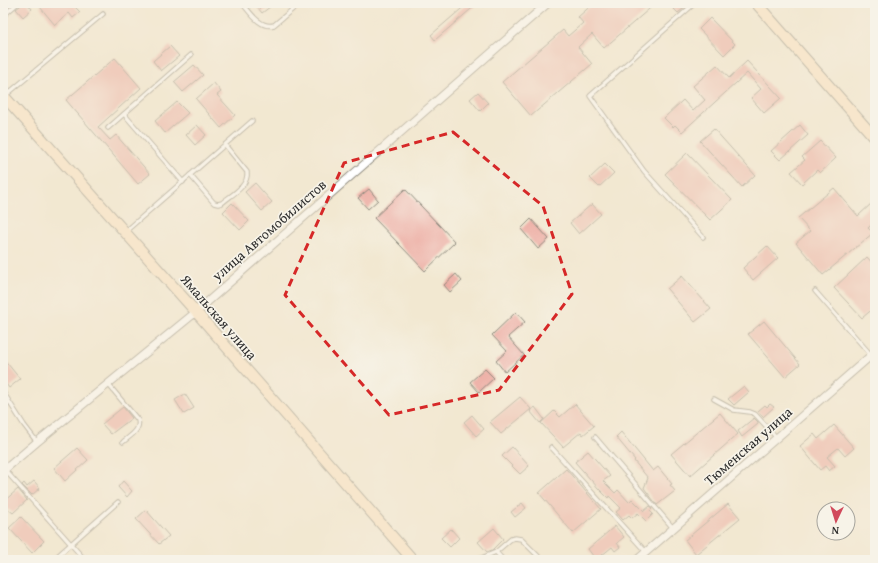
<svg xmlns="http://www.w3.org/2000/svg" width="878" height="563" font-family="'Gentium Book Plus',serif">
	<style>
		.building { fill: #edaca3 }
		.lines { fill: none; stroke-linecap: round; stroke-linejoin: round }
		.lane-casing { stroke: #8e8a7e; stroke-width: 5.5 }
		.street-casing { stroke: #8e8a7e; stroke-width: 9 }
		.secondary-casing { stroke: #8e8a7e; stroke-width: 12 }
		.lane { stroke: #fff; stroke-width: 3.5 }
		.street { stroke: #fff; stroke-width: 7 }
		.secondary { stroke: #fde5c5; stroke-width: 10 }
		.marked { fill: none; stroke: #d62828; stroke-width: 3; stroke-dasharray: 8 5; stroke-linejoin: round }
		.labels { text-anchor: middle; stroke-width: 3.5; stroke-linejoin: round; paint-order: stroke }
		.street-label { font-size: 14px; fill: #2b2b2b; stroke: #f7f3e8 }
	</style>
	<rect width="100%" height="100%" fill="#f7f3e8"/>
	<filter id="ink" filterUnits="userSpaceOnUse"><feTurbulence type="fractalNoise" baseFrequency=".025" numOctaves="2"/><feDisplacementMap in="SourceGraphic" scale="8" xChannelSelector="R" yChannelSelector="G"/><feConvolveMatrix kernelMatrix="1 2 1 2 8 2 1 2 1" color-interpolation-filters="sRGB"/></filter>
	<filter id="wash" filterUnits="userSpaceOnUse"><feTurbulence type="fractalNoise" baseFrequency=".012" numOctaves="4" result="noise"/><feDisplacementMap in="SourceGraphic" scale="16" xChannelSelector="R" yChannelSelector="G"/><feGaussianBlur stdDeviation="0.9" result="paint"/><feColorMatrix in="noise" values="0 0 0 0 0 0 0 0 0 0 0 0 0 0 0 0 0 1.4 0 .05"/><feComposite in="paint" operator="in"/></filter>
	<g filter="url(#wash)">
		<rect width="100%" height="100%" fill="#f2e8d1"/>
		<g id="blocks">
			<g class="building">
				<path d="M24,3H27L32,9L23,17L16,9Z"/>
				<path d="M45,3H80L75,7L80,12L73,18L69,13L55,25L40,7Z"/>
				<path d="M254,3H275L262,13Z"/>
				<path d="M468,3H478L435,40L431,35Z"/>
				<path d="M594,3H656L604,48L592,34L578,47L592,64L531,116L502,82L563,30L568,36L583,23L578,17Z"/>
				<path d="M676,3H690L678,13L672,7Z"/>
				<path d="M710,18L735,44L724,55L699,29Z"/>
				<path d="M170,46L179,56L161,71L153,61Z"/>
				<path d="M115,58L141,88L98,127L110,140L116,135L150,174L138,184L66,100Z"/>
				<path d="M747,61L781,98L764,113L751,98L761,89L747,73L682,132L675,125L673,127L664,118L683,100L693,111L705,100L693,86L717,65L729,78Z"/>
				<path d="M194,65L203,75L183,92L174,82Z"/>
				<path d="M214,83L221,92L217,95L235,115L221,128L196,99Z"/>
				<path d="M478,92L488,103L480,111L470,99Z"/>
				<path d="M177,102L188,113L165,133L155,121Z"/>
				<path d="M197,125L206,135L195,145L186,135Z"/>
				<path d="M800,125L808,135L780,160L771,151Z"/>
				<path d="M714,129L755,175L742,187L700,141Z"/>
				<path d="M820,141L836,158L820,173L817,170L802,184L791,172L805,160L802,157Z"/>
				<path d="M687,153L732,200L710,220L665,174Z"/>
				<path d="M605,164L614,173L599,187L590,178Z"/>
				<path d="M255,183L272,202L262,211L245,192Z"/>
				<path d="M834,188L858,216L872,203L875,206V221L868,228L873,233L823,275L796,243L810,231L798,218Z"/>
				<path d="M369,189L378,200L368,209L358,198Z"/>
				<path d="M405,189L455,242L425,271L374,218Z"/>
				<path d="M232,203L249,221L240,230L223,212Z"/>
				<path d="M592,204L601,214L579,234L570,223Z"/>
				<path d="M531,219L549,239L538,249L521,229Z"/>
				<path d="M767,246L778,258L753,280L743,268Z"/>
				<path d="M867,257L875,266V307L862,318L834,288Z"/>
				<path d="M456,274L462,281L450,292L444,285Z"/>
				<path d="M682,276L711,309L695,322L667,289Z"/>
				<path d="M516,312L525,322L508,337L524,355L505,372L496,361L507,351L492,335Z"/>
				<path d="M764,321L800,364L785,377L748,334Z"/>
				<path d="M3,358L20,379L9,388L3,380Z"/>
				<path d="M485,369L494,378L479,392L470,382Z"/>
				<path d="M744,386L749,392L734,405L728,399Z"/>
				<path d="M185,394L194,408L184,414L175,400Z"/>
				<path d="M520,397L531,409L501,434L490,422Z"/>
				<path d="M575,404L594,426L583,435L581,432L563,447L541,423L554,411L560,417Z"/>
				<path d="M770,404L774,407L763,417L758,411L765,405L767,407Z"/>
				<path d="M123,407L132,418L111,434L102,424Z"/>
				<path d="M535,407L544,419L540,423L530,411Z"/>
				<path d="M720,413L738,434L690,476L671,454Z"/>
				<path d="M472,415L484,429L476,436L464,422Z"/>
				<path d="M754,418L758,422V424L742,437L738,431Z"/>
				<path d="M834,425L854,448L845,456L838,448L827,457L835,466L829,471L825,466L820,470L800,446L814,434L818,439Z"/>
				<path d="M621,432L653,471L658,467L672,484L670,485L675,491L657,505L644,488L648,478L634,461L635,460L616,437Z"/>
				<path d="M512,447L529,466L520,474L502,456Z"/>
				<path d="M77,448L88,460L65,481L54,468Z"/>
				<path d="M588,451L610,476L603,481L615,493L618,490L629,502L632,499L644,511L650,506L652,509L650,511L653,514L646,521L638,513L632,518L629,515L623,520L616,512L621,508L609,496L608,498L599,489L575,462Z"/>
				<path d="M566,469L601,509L573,533L539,493Z"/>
				<path d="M34,481L40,488L32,495L22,485L24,483L27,487Z"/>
				<path d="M123,481L132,491L127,497L118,487Z"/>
				<path d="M18,489L27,500L13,513L8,509L3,513V502Z"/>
				<path d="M522,503L526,508L515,517L511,512Z"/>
				<path d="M728,504L740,518L696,554L685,540Z"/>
				<path d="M146,510L169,536L159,544L136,519Z"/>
				<path d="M21,517L44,541L32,553L9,528Z"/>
				<path d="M615,526L624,537L617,543L620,547L615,551L612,547L596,560L588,549Z"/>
				<path d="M494,528L503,539L492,550L487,552L478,542Z"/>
				<path d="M451,529L459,538L450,547L441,538Z"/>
			</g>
		</g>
	</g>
	<g filter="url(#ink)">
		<use href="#blocks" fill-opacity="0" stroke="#8e8a7e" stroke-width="1"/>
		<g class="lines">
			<g class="lane-casing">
				<g id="lane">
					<path d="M242,3C250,12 260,29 274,25L300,3"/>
					<path d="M695,3L590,96L644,171L703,237"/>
					<path d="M3,16L18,3"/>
					<path d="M5,96L103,14"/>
					<path d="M124,114L183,182"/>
					<path d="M108,128L191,55"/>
					<path d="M190,175L214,203L218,204L222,203C231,195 249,186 247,172L225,145"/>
					<path d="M126,231L252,121"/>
					<path d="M815,291L871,355"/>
					<path d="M108,384L138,420C141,430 130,436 123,442"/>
					<path d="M3,392L24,425L37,442"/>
					<path d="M714,399L734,410L750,412L755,414L777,438"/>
					<path d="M595,437L673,528"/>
					<path d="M551,447L646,552"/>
					<path d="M5,470L85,560"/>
					<path d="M496,552L503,560"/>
					<path d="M53,560L118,502"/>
					<path d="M477,560L496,552L511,539L515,538L521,539L538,556"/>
				</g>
			</g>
			<g class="street-casing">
				<g id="street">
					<path d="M3,471L37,442L196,312L548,3"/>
					<path d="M637,560L875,352"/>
				</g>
			</g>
			<g class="secondary-casing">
				<g id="secondary">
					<path d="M756,3L875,138"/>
					<path d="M3,95L196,312L413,560"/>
				</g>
			</g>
			<use href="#lane" class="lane"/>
			<use href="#street" class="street"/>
			<use href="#secondary" class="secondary"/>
		</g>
	</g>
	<path d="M0 0H878V563H0ZM453,132L543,206L572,294L499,390L389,415L285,295L344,163Z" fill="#f2e8d1" fill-opacity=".55" fill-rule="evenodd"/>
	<path class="marked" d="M453,132L543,206L572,294L499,390L389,415L285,295L344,163Z"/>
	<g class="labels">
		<g class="street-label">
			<text transform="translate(269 230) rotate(-41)" y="5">улица Автомобилистов</text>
			<text transform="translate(219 317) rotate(49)" y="5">Ямальская улица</text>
			<text transform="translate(748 446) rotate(-41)" y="5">Тюменская улица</text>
		</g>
	</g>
	<rect width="878" height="563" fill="none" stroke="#f7f3e8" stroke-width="16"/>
	<g transform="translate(836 521) rotate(184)"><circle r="19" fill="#f7f3e8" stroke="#a5a39c"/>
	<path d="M0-3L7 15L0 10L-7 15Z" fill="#d1495b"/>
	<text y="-6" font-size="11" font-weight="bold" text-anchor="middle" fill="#2b2b2b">N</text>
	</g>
</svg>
